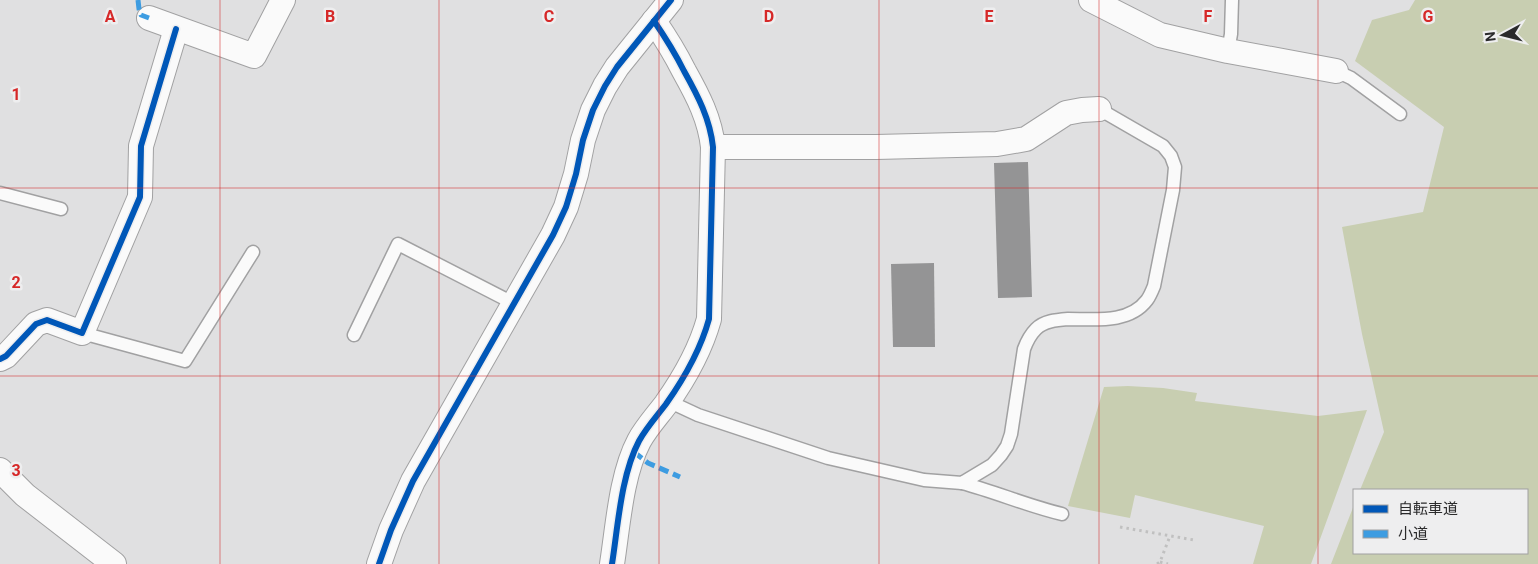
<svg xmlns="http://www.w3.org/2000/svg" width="1538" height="564" font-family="Roboto,'Noto Sans JP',sans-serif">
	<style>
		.green { fill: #c8ceb1 }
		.building { fill: #949495 }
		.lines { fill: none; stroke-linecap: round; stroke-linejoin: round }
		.lane-casing { stroke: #a1a1a2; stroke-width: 15 }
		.street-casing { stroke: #a1a1a2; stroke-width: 26 }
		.path { stroke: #c0c0c0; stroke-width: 3; stroke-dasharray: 2.5 4; stroke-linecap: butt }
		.lane { stroke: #fafafa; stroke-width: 12 }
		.street { stroke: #fafafa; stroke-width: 24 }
		.quiet { stroke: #3d9ce1; stroke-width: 5; stroke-dasharray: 10 5; stroke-linecap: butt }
		.cycleway-casing { stroke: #eeeeef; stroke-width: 9 }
		.cycleway { stroke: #0057b8; stroke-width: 6 }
		.grid { fill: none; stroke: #d62828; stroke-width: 1; stroke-opacity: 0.55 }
		.grid-label { font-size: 16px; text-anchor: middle; font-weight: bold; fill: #d62828; stroke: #eeeeef; stroke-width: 5; stroke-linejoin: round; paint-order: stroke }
	</style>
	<rect width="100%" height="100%" fill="#e0e0e1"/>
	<g class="green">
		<path d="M1415,0H1538V564H1331L1354,505V553H1527V490H1360L1384,432L1362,334L1342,227L1423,212L1444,127L1355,61L1372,20L1409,10Z"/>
		<path d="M1128,386L1163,388L1197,393L1195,401L1318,416L1367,410L1311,564H1253L1264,526L1135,495L1130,518L1068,506L1104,387Z"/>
	</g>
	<g class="building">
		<path d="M1028,162L1032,297L998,298L994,163Z"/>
		<path d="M934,263L935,347H893L891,264Z"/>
	</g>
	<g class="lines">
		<g class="lane-casing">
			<g id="lane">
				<path d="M1228,51L1231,34L1232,0"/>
				<path d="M1336,71L1351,78L1400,114"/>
				<path d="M0,193L61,209"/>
				<path d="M82,333L185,361L253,252"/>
				<path d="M354,335L398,244L515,304"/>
				<path d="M668,401L698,415L828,458L924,480L962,483L992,465L1001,455L1007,446L1011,434L1024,349C1027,341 1030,335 1036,329C1044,321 1056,320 1068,319C1094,319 1129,324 1147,300C1150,296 1152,291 1154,286L1173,190L1175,167L1171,156L1163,146L1099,109"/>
				<path d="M962,483C996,492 1028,506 1062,514"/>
			</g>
		</g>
		<g class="street-casing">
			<g id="street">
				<path d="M1091,0L1160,35L1228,51L1336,71"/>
				<path d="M149,18L254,56L283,0"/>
				<path d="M713,147H876L997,144L1026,139L1066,113L1082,110L1099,109"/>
				<path d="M0,359L6,356L36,324L47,320L82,333L140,197L141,146L176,29"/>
				<path d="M0,470L25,495L114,564"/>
				<path d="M379,564L391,530L413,481L553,235L566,207L576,174L583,140L593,110L605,86L617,67L671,0"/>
				<path d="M612,564C618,526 621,475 639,441C646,428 657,416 666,404C683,380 701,348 709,319L713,147C710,119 698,96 684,71C675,53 665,37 654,21"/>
			</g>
		</g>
		<g class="path">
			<path d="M1120,527L1194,540"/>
			<path d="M1160,562L1168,564"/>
			<path d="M1157,564L1160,562L1170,536"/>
		</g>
		<use href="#lane" class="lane"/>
		<use href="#street" class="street"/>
		<g class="quiet">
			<path d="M138,0L139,9L141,15L149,18"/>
			<path d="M634,452L648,463L680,477"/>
		</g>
		<g class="cycleway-casing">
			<g id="cycleway">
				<path d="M0,359L6,356L36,324L47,320L82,333L140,197L141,146L176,29"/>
				<path d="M379,564L391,530L413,481L553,235L566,207L576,174L583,140L593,110L605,86L617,67L671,0"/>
				<path d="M612,564C618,526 621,475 639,441C646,428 657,416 666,404C683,380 701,348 709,319L713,147C710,119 698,96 684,71C675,53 665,37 654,21"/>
			</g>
		</g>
		<use href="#cycleway" class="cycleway"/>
	</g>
	<path class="grid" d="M220,0V564M439,0V564M659,0V564M879,0V564M1099,0V564M1318,0V564M0,188H1538M0,376H1538"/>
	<g class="grid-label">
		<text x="110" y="22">A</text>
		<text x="330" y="22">B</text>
		<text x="549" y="22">C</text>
		<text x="769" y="22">D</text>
		<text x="989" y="22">E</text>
		<text x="1208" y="22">F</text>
		<text x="1428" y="22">G</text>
		<text x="16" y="100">1</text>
		<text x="16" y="288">2</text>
		<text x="16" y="476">3</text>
	</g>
	<rect x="1353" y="489" width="175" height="65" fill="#eeeeef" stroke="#a0a0a1"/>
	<rect x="1363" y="505" width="25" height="8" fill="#0057b8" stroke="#a0a0a1"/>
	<text x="1398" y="514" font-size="15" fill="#2a2a2b">自転車道</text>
	<rect x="1363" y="530" width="25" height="8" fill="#3d9ce1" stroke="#a0a0a1"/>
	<text x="1398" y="539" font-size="15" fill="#2a2a2b">小道</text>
	<g transform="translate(1503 35) rotate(263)" stroke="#eeeeef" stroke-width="4" paint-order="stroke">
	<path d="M0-4L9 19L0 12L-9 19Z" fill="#2a2a2b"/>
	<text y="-8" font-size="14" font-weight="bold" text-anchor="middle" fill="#2a2a2b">N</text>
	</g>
</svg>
